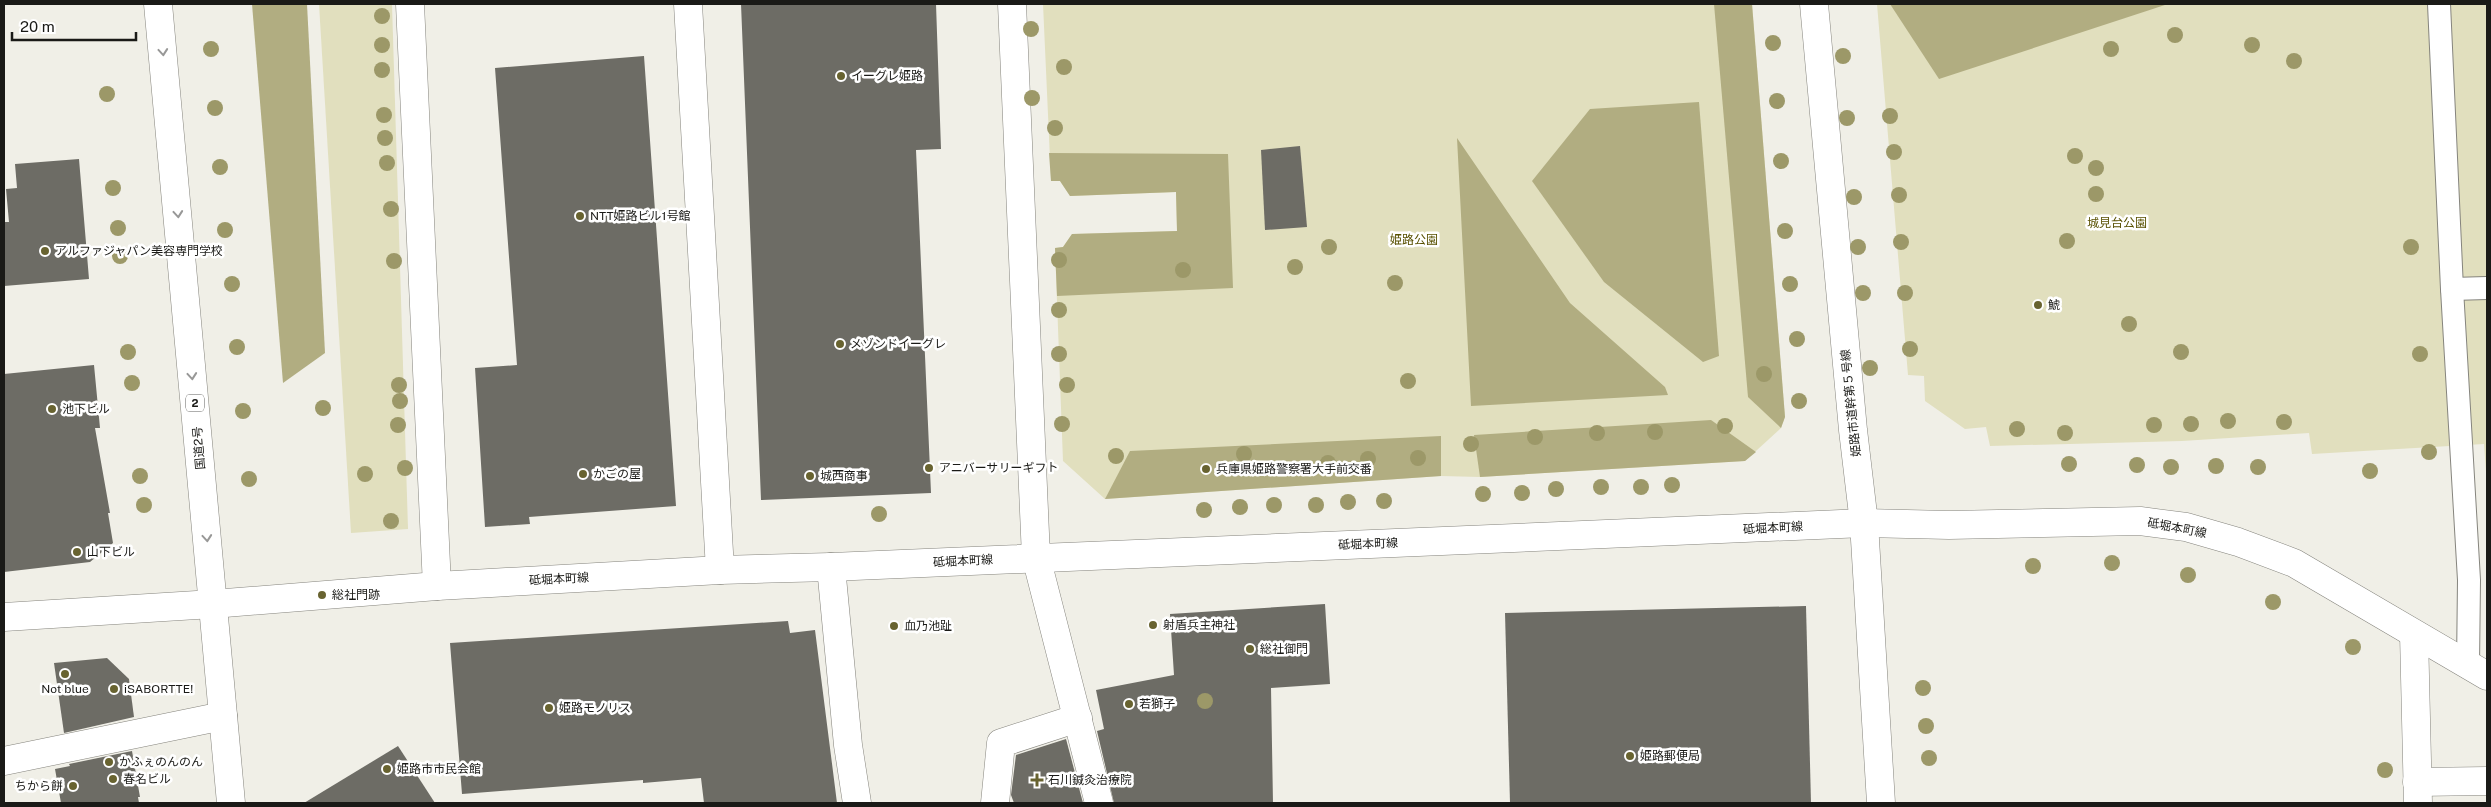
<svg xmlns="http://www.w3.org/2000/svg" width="2491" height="807" font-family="'Public Sans','Noto Sans JP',sans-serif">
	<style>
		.green { fill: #e1dfbe }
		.forest { fill: #b1ad81 }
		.building { fill: #6d6c65 }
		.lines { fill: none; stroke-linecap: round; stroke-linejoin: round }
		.lane-casing { stroke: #85847d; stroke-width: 24 }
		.street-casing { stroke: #85847d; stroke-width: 29 }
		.secondary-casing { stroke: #85847d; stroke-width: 29 }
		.highway-casing { stroke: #85847d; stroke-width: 29 }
		.lane { stroke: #fff; stroke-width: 22 }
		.street { stroke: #fff; stroke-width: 28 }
		.secondary { stroke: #fff; stroke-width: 28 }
		.highway { stroke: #fff; stroke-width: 28 }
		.tree { fill: #9c9868 }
		.oneway { stroke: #989897 }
		.poi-dot { fill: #686330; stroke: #fff; stroke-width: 2 }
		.labels { text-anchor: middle; stroke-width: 5; stroke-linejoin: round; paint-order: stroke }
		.shield { fill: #fff; stroke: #5f5f5d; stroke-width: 1 }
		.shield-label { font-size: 11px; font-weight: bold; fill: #1a1a17 }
		.poi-label { font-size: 12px; fill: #1a1a17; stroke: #fff; text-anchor: start }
		.park-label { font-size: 12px; fill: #585000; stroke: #fff }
		.street-label { font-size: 12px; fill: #1a1a17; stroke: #fff }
	</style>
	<rect width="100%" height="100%" fill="#f0efe7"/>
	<g class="green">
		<path d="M319,4H392L408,529L351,533Z"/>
		<path d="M1043,4H1752L1785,417L1781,428L1745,461L1480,477L1441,476L1105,499L1063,461L1055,248L1063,247L1072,234L1177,231L1176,192L1070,196L1060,181H1051Z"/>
		<path d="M1877,4H2487V485L2484,444L2312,454L2309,433L2182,441L1990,446L1986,427L1965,429L1925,401L1924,376L1908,375Z"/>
	</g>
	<g class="forest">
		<path d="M252,4H307L325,353L283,383Z"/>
		<path d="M1714,4H1752L1785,417L1781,428L1748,397Z"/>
		<path d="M1890,4H2168L1939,79Z"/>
		<path d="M1699,102L1719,356L1703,362L1604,282L1532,181L1590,109Z"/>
		<path d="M1457,138L1570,303L1665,387L1668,395L1471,406Z"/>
		<path d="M1049,153L1228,154L1233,288L1057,296L1055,248L1063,247L1072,234L1177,231L1176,192L1070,196L1060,181H1051Z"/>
		<path d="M1711,420L1756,452L1745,461L1480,477L1474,435Z"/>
		<path d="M1441,436V476L1105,499L1130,451Z"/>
	</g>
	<g class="building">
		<path d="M741,4H936L941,149L916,150L931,493L761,500Z"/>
		<path d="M644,56L676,506L529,517L530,524L485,527L475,368L517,365L495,68Z"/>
		<path d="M1300,146L1307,227L1265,230L1261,150Z"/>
		<path d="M79,159L89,279L4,286V222H9L6,189L17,188L15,164Z"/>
		<path d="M94,365L100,428H95L110,513H108L113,543L90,562L4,572V374Z"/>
		<path d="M1325,604L1330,684L1271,688L1273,803H1114L1097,731L1104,729L1096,690L1174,675L1170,614Z"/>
		<path d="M1806,606L1811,803H1510L1505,613Z"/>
		<path d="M788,621L790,633L815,630L837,803H704L701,778L643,783V780L462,794L450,643Z"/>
		<path d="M107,658L129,679L134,717L64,733L54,663Z"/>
		<path d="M1066,739L1083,803H1014L1011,795L1016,755Z"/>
		<path d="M398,746L435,803H304Z"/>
		<path d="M132,751L140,797H138L139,803H61L55,769L70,766L69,764Z"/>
	</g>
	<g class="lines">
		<g class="lane-casing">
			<g id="lane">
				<path d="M2439,4L2452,289L2469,580L2468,666"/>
				<path d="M2452,289L2487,288"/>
			</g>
		</g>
		<g class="street-casing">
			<g id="street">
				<path d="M410,4L437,586"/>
				<path d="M688,4L720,570"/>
				<path d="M1036,557L1099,803"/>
				<path d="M831,567L848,745L857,803"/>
				<path d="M2414,634L2418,803"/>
				<path d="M4,761L223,716"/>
				<path d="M2417,782L2487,781"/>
				<path d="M995,803L1001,743L1078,718"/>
			</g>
		</g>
		<g class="secondary-casing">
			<g id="secondary">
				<path d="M1012,4L1036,557"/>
				<path d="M1814,4L1853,430L1864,523L1881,803"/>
				<path d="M4,617L213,604L437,586L720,570L831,567L1864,523L1949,525L2140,521L2186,527L2238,542L2294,563L2487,676"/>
			</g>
		</g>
		<g class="highway-casing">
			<path id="highway" d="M158,4L231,803"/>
		</g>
		<use href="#lane" class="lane"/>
		<use href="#street" class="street"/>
		<use href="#secondary" class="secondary"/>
		<use href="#highway" class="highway"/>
	</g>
	<g class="tree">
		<circle cx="382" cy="16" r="8"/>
		<circle cx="1031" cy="29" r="8"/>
		<circle cx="2175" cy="35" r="8"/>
		<circle cx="1773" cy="43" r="8"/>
		<circle cx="382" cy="45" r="8"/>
		<circle cx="2252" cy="45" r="8"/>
		<circle cx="211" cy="49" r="8"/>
		<circle cx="2111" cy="49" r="8"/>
		<circle cx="1843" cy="56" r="8"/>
		<circle cx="2294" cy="61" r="8"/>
		<circle cx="1064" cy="67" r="8"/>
		<circle cx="382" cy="70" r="8"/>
		<circle cx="107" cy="94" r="8"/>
		<circle cx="1032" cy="98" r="8"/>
		<circle cx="1777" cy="101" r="8"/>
		<circle cx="215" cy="108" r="8"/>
		<circle cx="384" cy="115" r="8"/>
		<circle cx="1890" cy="116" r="8"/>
		<circle cx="1847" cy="118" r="8"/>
		<circle cx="1055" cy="128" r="8"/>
		<circle cx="385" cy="138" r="8"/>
		<circle cx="1894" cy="152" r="8"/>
		<circle cx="2075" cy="156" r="8"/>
		<circle cx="1781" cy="161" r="8"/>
		<circle cx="387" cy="163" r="8"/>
		<circle cx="220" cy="167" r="8"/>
		<circle cx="2096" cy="168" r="8"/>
		<circle cx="113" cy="188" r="8"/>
		<circle cx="2096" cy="194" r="8"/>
		<circle cx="1899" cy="195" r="8"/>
		<circle cx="1854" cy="197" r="8"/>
		<circle cx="391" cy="209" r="8"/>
		<circle cx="118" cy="228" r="8"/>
		<circle cx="225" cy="230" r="8"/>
		<circle cx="1785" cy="231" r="8"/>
		<circle cx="2067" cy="241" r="8"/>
		<circle cx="1901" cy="242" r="8"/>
		<circle cx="1329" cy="247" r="8"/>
		<circle cx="1858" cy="247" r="8"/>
		<circle cx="2411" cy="247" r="8"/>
		<circle cx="120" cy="256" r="8"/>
		<circle cx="1059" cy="260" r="8"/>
		<circle cx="394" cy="261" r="8"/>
		<circle cx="1295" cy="267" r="8"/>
		<circle cx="1183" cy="270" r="8"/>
		<circle cx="1395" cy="283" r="8"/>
		<circle cx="232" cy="284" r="8"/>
		<circle cx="1790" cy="284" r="8"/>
		<circle cx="1863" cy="293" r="8"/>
		<circle cx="1905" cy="293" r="8"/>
		<circle cx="1059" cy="310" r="8"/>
		<circle cx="2129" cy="324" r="8"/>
		<circle cx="1797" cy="339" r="8"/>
		<circle cx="237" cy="347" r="8"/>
		<circle cx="1910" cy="349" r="8"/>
		<circle cx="128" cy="352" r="8"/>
		<circle cx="2181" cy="352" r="8"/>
		<circle cx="1059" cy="354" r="8"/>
		<circle cx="2420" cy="354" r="8"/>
		<circle cx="1870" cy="368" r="8"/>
		<circle cx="1764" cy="374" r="8"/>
		<circle cx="1408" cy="381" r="8"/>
		<circle cx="132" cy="383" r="8"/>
		<circle cx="399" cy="385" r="8"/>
		<circle cx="1067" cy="385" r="8"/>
		<circle cx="400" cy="401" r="8"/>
		<circle cx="1799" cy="401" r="8"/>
		<circle cx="323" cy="408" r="8"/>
		<circle cx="243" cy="411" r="8"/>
		<circle cx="2228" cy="421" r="8"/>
		<circle cx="2284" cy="422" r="8"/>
		<circle cx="1062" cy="424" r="8"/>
		<circle cx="2191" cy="424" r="8"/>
		<circle cx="398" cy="425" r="8"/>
		<circle cx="2154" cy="425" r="8"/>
		<circle cx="1725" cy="426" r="8"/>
		<circle cx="2017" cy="429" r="8"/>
		<circle cx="1655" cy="432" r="8"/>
		<circle cx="1597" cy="433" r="8"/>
		<circle cx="2065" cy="433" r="8"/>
		<circle cx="1535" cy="437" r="8"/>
		<circle cx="1471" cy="444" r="8"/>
		<circle cx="2429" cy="452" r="8"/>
		<circle cx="1244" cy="454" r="8"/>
		<circle cx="1116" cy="456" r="8"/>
		<circle cx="1418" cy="458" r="8"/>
		<circle cx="1368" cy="459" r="8"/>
		<circle cx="1328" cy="463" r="8"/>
		<circle cx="2069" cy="464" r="8"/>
		<circle cx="2137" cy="465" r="8"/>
		<circle cx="2216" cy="466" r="8"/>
		<circle cx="2171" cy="467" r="8"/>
		<circle cx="2258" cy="467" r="8"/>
		<circle cx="405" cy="468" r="8"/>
		<circle cx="1267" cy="468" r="8"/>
		<circle cx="2370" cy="471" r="8"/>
		<circle cx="365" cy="474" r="8"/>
		<circle cx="140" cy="476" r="8"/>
		<circle cx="249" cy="479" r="8"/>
		<circle cx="1672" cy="485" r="8"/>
		<circle cx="1601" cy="487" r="8"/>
		<circle cx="1641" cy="487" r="8"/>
		<circle cx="1556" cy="489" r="8"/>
		<circle cx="1522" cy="493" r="8"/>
		<circle cx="1483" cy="494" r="8"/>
		<circle cx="1384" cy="501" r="8"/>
		<circle cx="1348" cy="502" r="8"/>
		<circle cx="144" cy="505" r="8"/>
		<circle cx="1274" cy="505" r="8"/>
		<circle cx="1316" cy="505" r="8"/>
		<circle cx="1240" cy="507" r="8"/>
		<circle cx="1204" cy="510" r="8"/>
		<circle cx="879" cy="514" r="8"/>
		<circle cx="391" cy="521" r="8"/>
		<circle cx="2112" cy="563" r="8"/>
		<circle cx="2033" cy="566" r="8"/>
		<circle cx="2188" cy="575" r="8"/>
		<circle cx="2273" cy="602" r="8"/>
		<circle cx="2353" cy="647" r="8"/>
		<circle cx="1923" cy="688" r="8"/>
		<circle cx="1205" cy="701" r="8"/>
		<circle cx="1926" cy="726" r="8"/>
		<circle cx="1929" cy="758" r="8"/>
		<circle cx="2385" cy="770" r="8"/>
	</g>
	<defs><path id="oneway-chevron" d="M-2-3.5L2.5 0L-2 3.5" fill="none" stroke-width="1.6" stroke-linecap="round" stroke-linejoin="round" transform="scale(1.25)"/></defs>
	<g class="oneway">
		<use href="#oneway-chevron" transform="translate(163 52) rotate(85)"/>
		<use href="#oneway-chevron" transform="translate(178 214) rotate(85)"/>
		<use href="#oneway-chevron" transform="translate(192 376) rotate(85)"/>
		<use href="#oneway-chevron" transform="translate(207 538) rotate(85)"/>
	</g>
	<g class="poi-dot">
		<circle cx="841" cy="76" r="5"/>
		<circle cx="580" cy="216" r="5"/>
		<circle cx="45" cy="251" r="5"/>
		<circle cx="2038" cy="305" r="5"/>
		<circle cx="840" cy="344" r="5"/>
		<circle cx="52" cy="409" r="5"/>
		<circle cx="929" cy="468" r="5"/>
		<circle cx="1206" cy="469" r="5"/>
		<circle cx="583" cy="474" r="5"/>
		<circle cx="810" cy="476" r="5"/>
		<circle cx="77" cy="552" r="5"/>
		<circle cx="322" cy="595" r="5"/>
		<circle cx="1153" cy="625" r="5"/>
		<circle cx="894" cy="626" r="5"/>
		<circle cx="1250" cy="649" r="5"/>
		<circle cx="65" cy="674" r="5"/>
		<circle cx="114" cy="689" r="5"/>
		<circle cx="1129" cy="704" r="5"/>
		<circle cx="549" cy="708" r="5"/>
		<circle cx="1630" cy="756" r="5"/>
		<circle cx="109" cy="762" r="5"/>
		<circle cx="387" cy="769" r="5"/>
		<circle cx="113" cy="779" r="5"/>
		<path d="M1034.5 772.5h5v5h5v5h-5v5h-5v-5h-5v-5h5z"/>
		<circle cx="73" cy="786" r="5"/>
	</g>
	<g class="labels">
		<rect class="shield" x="186" y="394.5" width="18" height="17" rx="4"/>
		<g class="shield-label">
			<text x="195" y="407">2</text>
		</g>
		<g class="poi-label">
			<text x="851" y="80">イーグレ姫路</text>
			<text x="590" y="220">NTT姫路ビル1号館</text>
			<text x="55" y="255">アルファジャパン美容専門学校</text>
			<text x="2048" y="309">鯱</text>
			<text x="850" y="348">メゾンドイーグレ</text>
			<text x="62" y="413">池下ビル</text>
			<text x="939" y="472">アニバーサリーギフト</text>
			<text x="1216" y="473">兵庫県姫路警察署大手前交番</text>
			<text x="593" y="478">かごの屋</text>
			<text x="820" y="480">城西商事</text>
			<text x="87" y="556">山下ビル</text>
			<text x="332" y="599">総社門跡</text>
			<text x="1163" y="629">射盾兵主神社</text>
			<text x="904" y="630">血乃池趾</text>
			<text x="1260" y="653">総社御門</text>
			<text x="65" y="693" text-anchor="middle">Not blue</text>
			<text x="124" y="693">iSABORTTE!</text>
			<text x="1139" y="708">若獅子</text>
			<text x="559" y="712">姫路モノリス</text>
			<text x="1640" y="760">姫路郵便局</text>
			<text x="119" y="766">かふぇのんのん</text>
			<text x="397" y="773">姫路市市民会館</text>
			<text x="123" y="783">春名ビル</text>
			<text x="1048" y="784">石川鍼灸治療院</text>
			<text x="63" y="790" text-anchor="end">ちから餅</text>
		</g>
		<g class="park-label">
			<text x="2117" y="227">城見台公園</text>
			<text x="1414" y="244">姫路公園</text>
		</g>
		<g class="street-label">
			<text transform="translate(1851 403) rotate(-96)" y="4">姫路市道幹第５号線</text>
			<text transform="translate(199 448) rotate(-95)" y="4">国道2号</text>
			<text transform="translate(1773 528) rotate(-3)" y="4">砥堀本町線</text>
			<text transform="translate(2177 528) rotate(11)" y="4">砥堀本町線</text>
			<text transform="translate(1368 544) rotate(-2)" y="4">砥堀本町線</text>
			<text transform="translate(963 561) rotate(-3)" y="4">砥堀本町線</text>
			<text transform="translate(559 579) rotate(-3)" y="4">砥堀本町線</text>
		</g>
	</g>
	<rect width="2491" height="807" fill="none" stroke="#1a1a17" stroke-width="10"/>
	<path d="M12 32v8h124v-8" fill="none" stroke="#1a1a17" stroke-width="2.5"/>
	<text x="20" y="32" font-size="15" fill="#1a1a17" stroke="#ffffff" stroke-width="4" paint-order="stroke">20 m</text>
</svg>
